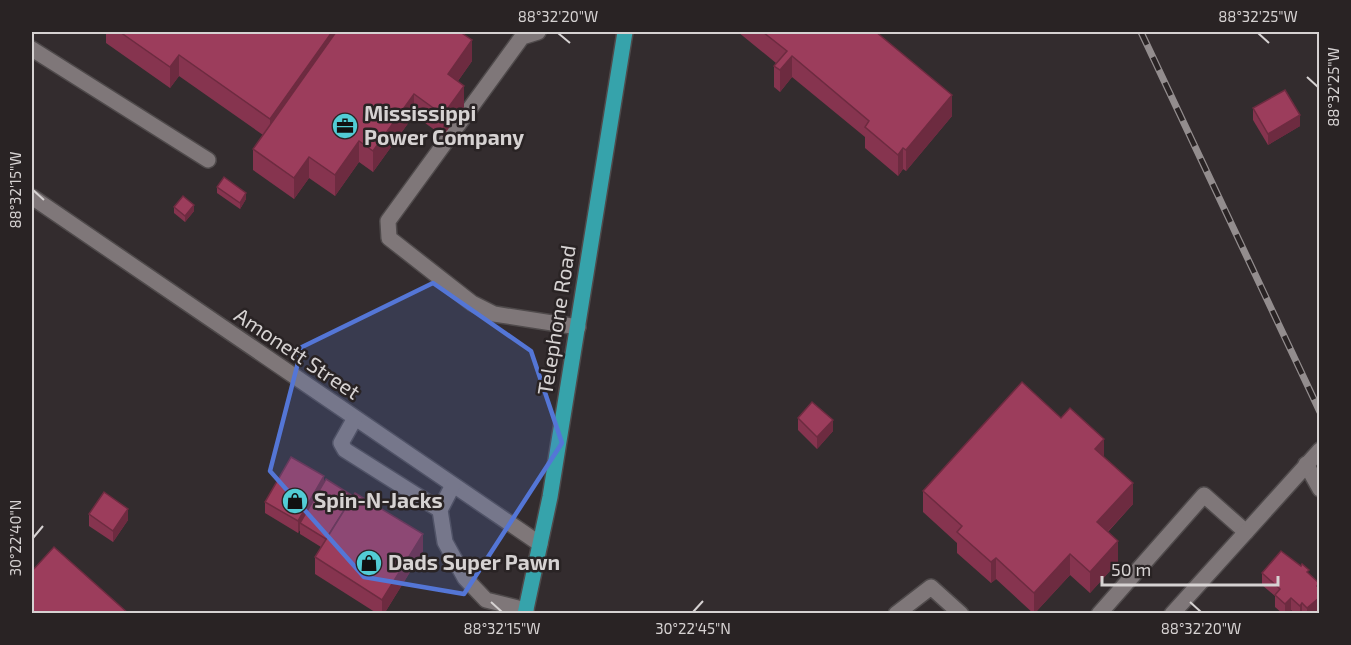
<svg xmlns="http://www.w3.org/2000/svg" width="1351" height="645" font-family="'Exo 2',sans-serif">
	<style>
		.lines { fill: none; stroke-linecap: round; stroke-linejoin: round }
		.minor-casing { stroke: #4f4a4b; stroke-width: 18 }
		.major-casing { stroke: #4f4a4b; stroke-width: 18 }
		.minor { stroke: #7f7779; stroke-width: 15 }
		.major { stroke: #36a3ab; stroke-width: 15 }
		.rail-casing { stroke: #938d8e; stroke-width: 7 }
		.rail { stroke: #292324; stroke-width: 4.5; stroke-dasharray: 14; stroke-linecap: butt }
		.wall { fill: #86344f }
		.shaded-wall { fill: #6d2b40 }
		.building { fill: #9c3d5c; stroke: #6d2b40; stroke-width: 1.5 }
		.marked { fill: #5476d6; fill-opacity: 0.2; stroke: #5476d6; stroke-width: 4.5; stroke-linejoin: round }
		.ticks { fill: none; stroke: #d6d2d2; stroke-width: 2 }
		.labels { text-anchor: middle; stroke-width: 5; stroke-linejoin: round; paint-order: stroke }
		.poi-label { font-size: 21px; font-weight: bold; fill: #d6d2d2; stroke: #292324; text-anchor: start }
		.street-label { font-size: 21px; fill: #d6d2d2; stroke: #292324 }
		.neatline { fill: none; stroke: #d6d2d2; stroke-width: 2 }
		.ticks-label { font-size: 15px; text-anchor: middle; fill: #d6d2d2 }
	</style>
	<rect width="100%" height="100%" fill="#332c2e"/>
	<g class="lines">
		<g class="minor-casing">
			<g id="minor">
				<path d="M538,32L522,37L388,221L389,238L472,303L494,314L578,327"/>
				<path d="M32,49L208,160"/>
				<path d="M32,197L540,544"/>
				<path d="M355,418L341,443L345,450L440,510"/>
				<path d="M1306,464L1320,489"/>
				<path d="M453,485L440,510L445,542L465,578L486,600L526,610"/>
				<path d="M896,614L931,587L961,614"/>
				<path d="M1099,614L1204,495L1246,532"/>
				<path d="M1172,614L1320,450"/>
			</g>
		</g>
		<g class="major-casing">
			<path id="major" d="M525,614L550,497L625,32"/>
		</g>
		<use href="#minor" class="minor"/>
		<use href="#major" class="major"/>
		<g class="rail-casing">
			<path id="rail" d="M1141,32L1320,412"/>
		</g>
		<use href="#rail" class="rail"/>
	</g>
	<g class="wall">
		<path d="M106,32H460L472,61L458,81L464,107L443,136L414,115L373,172L359,162L335,196L309,178L294,199L253,170V149L263,135L179,76L170,88L106,43Z"/>
		<path d="M738,32H876L952,116L906,171L903,169L898,176L865,148V137L792,77L780,92L774,87V66L776,63Z"/>
		<path d="M1253,108L1300,126L1268,145L1253,120Z"/>
		<path d="M217,187L246,199L240,209L217,193Z"/>
		<path d="M174,207L194,211L185,222L174,213Z"/>
		<path d="M798,418L833,431L817,449L798,430Z"/>
		<path d="M1104,457L1133,504L1108,532L1118,562L1090,593L1070,575L1034,614L996,579L991,583L957,553V543L923,512V491Z"/>
		<path d="M324,482L423,551L384,614H378L315,574V557L321,547L300,534V530L298,533L265,513V502Z"/>
		<path d="M89,514L128,520L113,542L89,526Z"/>
		<path d="M1262,573L1309,574L1319,583L1320,609L1314,614H1295L1291,610L1287,614H1283L1275,607V596L1262,585Z"/>
	</g>
	<g class="shaded-wall">
		<path d="M332,32H347L270,140V119Z"/>
		<path d="M472,40V61L448,95V74Z"/>
		<path d="M179,55V76L170,88V67Z"/>
		<path d="M792,56V77L780,92V70Z"/>
		<path d="M464,86V107L443,136V115Z"/>
		<path d="M414,94V115L373,172V151Z"/>
		<path d="M952,95V116L906,171V150Z"/>
		<path d="M1300,115V126L1268,145V134Z"/>
		<path d="M359,141V162L335,196V175Z"/>
		<path d="M903,148V169L898,176V155Z"/>
		<path d="M309,157V178L294,199V178Z"/>
		<path d="M246,193V199L240,209V203Z"/>
		<path d="M194,205V211L185,222V216Z"/>
		<path d="M833,420V431L817,449V437Z"/>
		<path d="M1104,439V460L1095,449Z"/>
		<path d="M324,476V488L300,523V530L298,533V521Z"/>
		<path d="M1133,483V504L1097,543V522Z"/>
		<path d="M128,509V520L113,542V531Z"/>
		<path d="M423,534V551L384,614H382V600Z"/>
		<path d="M1118,541V562L1090,593V572Z"/>
		<path d="M1070,554V575L1034,614V593Z"/>
		<path d="M996,558V579L991,583V562Z"/>
		<path d="M1319,583L1320,609L1314,614H1307V608L1317,586Z"/>
		<path d="M1291,598V610L1287,614H1285V604Z"/>
		<path d="M1302,603V614H1300V606Z"/>
	</g>
	<g class="building">
		<path d="M120,32H332L270,119L179,55L170,67Z"/>
		<path d="M336,32H460L472,40L448,74L464,86L443,115L414,94L373,151L359,141L335,175L309,157L294,178L253,149Z"/>
		<path d="M763,32H876L952,95L906,150L903,148L898,155L865,127L869,121L792,56L780,70L774,66L787,51Z"/>
		<path d="M1285,90L1300,115L1268,134L1253,108Z"/>
		<path d="M224,177L246,193L240,203L217,187Z"/>
		<path d="M183,196L194,205L185,216L174,207Z"/>
		<path d="M1022,382L1061,418L1070,408L1104,439L1095,449L1133,483L1097,522L1118,541L1090,572L1070,554L1034,593L996,558L991,562L957,532L962,526L923,491Z"/>
		<path d="M812,402L833,420L817,437L798,418Z"/>
		<path d="M291,457L324,476L298,521L265,502Z"/>
		<path d="M326,479L353,496L326,539L300,523Z"/>
		<path d="M104,492L128,509L113,531L89,514Z"/>
		<path d="M355,493L423,534L382,600L315,557Z"/>
		<path d="M54,547L129,614H32V571Z"/>
		<path d="M1281,551L1301,566L1302,564L1309,570L1307,572L1319,583L1317,586L1320,588V594L1318,595L1320,597L1307,608L1302,603L1300,606L1291,598L1285,604L1275,595L1280,589L1262,573Z"/>
	</g>
	<path class="marked" d="M433,283L531,351L562,443L464,594L364,577L270,471L302,347Z"/>
	<path class="ticks" d="M558,33L570,43M1258,33L1269,43M1307,77L1318,87M33,190L44,200M33,538L43,526M491,602L502,612M1190,602L1201,612M693,612L703,601"/>
	<defs>
		<g id="office-disc" transform="scale(1.35)"><circle r="9.5" fill="#52ccd5" stroke="#292324"/><path d="M-6-3h4V-5.5h4V-3h4V5H-6ZM-1-4.5V-3h2v-1.5ZM-6 0V1H6V0Z" fill="#111"/></g>
		<g id="shop-disc" transform="scale(1.35)"><circle r="9.5" fill="#52ccd5" stroke="#292324"/><path d="M-5-2.5h2.3a2.7 3.5 0 0 1 5.4 0H5L5.5 6h-11ZM-1.5-2.5h3a1.5 2.3 0 0 0-3 0Z" fill="#111"/></g>
	</defs>
	<g fill-rule="evenodd">
		<use href="#office-disc" x="345" y="126"/>
		<use href="#shop-disc" x="295" y="501"/>
		<use href="#shop-disc" x="369" y="563"/>
	</g>
	<g class="labels">
		<g class="poi-label">
			<text x="364" y="121">Mississippi<tspan x="364" dy="24">Power Company</tspan></text>
			<text x="314" y="508">Spin-N-Jacks</text>
			<text x="388" y="570">Dads Super Pawn</text>
		</g>
		<g class="street-label">
			<text transform="translate(557 320) rotate(-81)" y="7">Telephone Road</text>
			<text transform="translate(297 354) rotate(34)" y="7">Amonett Street</text>
		</g>
	</g>
	<rect width="1351" height="645" fill="none" stroke="#292324" stroke-width="66"/>
	<path d="M1102 576v9h176v-9" fill="none" stroke="#d6d2d2" stroke-width="3"/>
	<text x="1111" y="576" font-size="18" fill="#d6d2d2" stroke="#292324" stroke-width="4.5" paint-order="stroke">50 m</text>
	<rect x="33" y="33" width="1285" height="579" class="neatline"/>
	<g class="ticks-label">
		<text x="558" y="22">88°32'20"W</text>
		<text x="1258" y="22">88°32'25"W</text>
		<text transform="translate(1334 87) rotate(-90)" y="5">88°32'25"W</text>
		<text transform="translate(16 190) rotate(-90)" y="5">88°32'15"W</text>
		<text transform="translate(16 538) rotate(-90)" y="5">30°22'40"N</text>
		<text x="502" y="634">88°32'15"W</text>
		<text x="693" y="634">30°22'45"N</text>
		<text x="1201" y="634">88°32'20"W</text>
	</g>
</svg>
